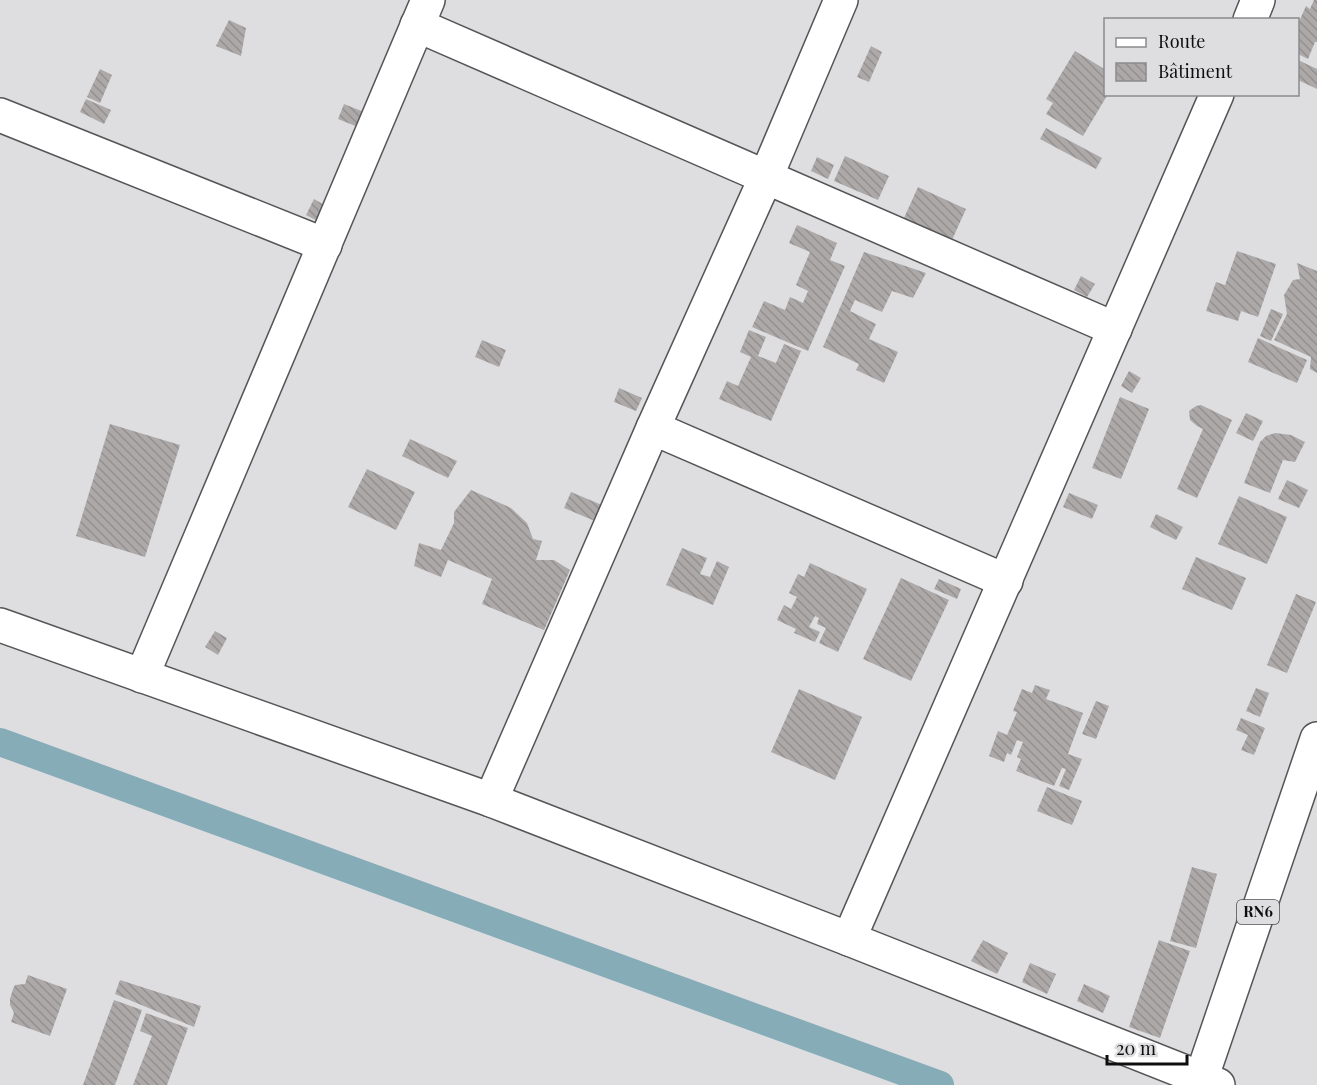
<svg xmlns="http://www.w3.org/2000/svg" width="1317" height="1085" font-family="'Playfair Display',serif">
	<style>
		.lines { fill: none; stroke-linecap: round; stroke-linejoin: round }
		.canal { stroke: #86acb8; stroke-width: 28 }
		.building { fill: url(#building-back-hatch) }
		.minor-casing { stroke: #555558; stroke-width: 36 }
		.highway-casing { stroke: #555558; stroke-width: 36 }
		.minor { stroke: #fff; stroke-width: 33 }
		.highway { stroke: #fff; stroke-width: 33 }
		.labels { text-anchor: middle; stroke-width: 5; stroke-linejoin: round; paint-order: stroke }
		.shield { fill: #dedee1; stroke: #4c4c4e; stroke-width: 1.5 }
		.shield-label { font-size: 15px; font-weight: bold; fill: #0e0e0f }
	</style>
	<defs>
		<pattern id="building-back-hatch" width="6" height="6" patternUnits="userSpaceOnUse" patternTransform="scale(1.5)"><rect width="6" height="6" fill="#ada9a9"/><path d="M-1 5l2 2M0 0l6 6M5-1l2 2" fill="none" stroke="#949090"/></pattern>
	</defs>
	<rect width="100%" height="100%" fill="#dedee1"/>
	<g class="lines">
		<path class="canal" d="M0,742L940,1085"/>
	</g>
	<g class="building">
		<path d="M1314,0H1317V42H1315L1308,59L1298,54V24L1306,6L1310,9Z"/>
		<path d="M229,20L246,28L241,56L216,46Z"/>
		<path d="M871,46L882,52L869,82L857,77Z"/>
		<path d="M1075,51L1106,70V94H1108L1083,136L1046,114L1053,103L1046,99Z"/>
		<path d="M1298,60L1317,69V89L1298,80Z"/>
		<path d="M100,69L112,75L100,103L87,97Z"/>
		<path d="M86,99L111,110L104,124L80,112Z"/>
		<path d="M344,104L379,118L373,133L338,119Z"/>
		<path d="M1046,128L1102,158L1096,169L1040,139Z"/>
		<path d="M845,156L889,176L878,200L834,181Z"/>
		<path d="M817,157L834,165L828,179L811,171Z"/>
		<path d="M918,187L966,209L952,240L904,218Z"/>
		<path d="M314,199L333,210L325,225L306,215Z"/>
		<path d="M797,225L837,243L830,260L845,266L808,351L752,327L764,301L785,310L790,297L803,303L808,291L796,285L810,252L789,243Z"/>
		<path d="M1237,251L1276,264L1258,317L1241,311L1238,321L1206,311L1216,282L1225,285Z"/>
		<path d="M864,252L926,273L913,298L892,291L882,312L855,300L850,311L876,324L869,339L898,352L884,383L856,370L859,364L823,347Z"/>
		<path d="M1297,263L1317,271V373L1310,369L1311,357L1274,340L1287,314L1284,295L1293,280L1300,279Z"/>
		<path d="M1081,276L1095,284L1087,297L1074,290Z"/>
		<path d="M1271,309L1283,314L1271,341L1260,336Z"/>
		<path d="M749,330L766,337L758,356L776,363L784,344L801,351L771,421L719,399L727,381L738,386L751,357L740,352Z"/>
		<path d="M1258,338L1307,360L1297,383L1248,362Z"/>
		<path d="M482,340L506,350L499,367L475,357Z"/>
		<path d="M1129,371L1141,378L1132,393L1121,386Z"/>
		<path d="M619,388L642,398L636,411L614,402Z"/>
		<path d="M1120,397L1149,409L1121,479L1092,468Z"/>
		<path d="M1201,405L1232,420L1197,498L1177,489L1203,429L1197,426L1190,420L1189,411L1196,406Z"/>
		<path d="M1246,413L1263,421L1253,441L1236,433Z"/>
		<path d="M110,424L180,445L145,557L76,536Z"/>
		<path d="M1275,433L1291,435L1305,442L1295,462L1283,460L1270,493L1244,483L1260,442L1266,436Z"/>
		<path d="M410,439L457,461L448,478L402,456Z"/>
		<path d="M367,469L415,492L396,530L348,507Z"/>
		<path d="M1287,480L1308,490L1299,508L1278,499Z"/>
		<path d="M471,490L511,508L527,523L533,539L542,541L536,560H554L570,570L544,630L482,604L492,579L448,560L441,577L414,566L419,543L441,550L454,523V512Z"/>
		<path d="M571,492L609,508L602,524L564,508Z"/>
		<path d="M1069,493L1098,505L1092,519L1063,507Z"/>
		<path d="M1239,496L1287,517L1267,564L1218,544Z"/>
		<path d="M1156,514L1183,527L1176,540L1150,527Z"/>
		<path d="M682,548L707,558L700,574L710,577L717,561L729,567L713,605L666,585Z"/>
		<path d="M1196,557L1246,578L1232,610L1182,589Z"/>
		<path d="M810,563L867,589L838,652L819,643L826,628L817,624L819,618L815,616L809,627L820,632L815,642L794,633L796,629L777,620L784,605L791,609L797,597L789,593L798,574L804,577Z"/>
		<path d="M901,578L949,600L911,681L863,659Z"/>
		<path d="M939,579L961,589L957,599L934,589Z"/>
		<path d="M1296,594L1316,602L1287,673L1267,665Z"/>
		<path d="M215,631L227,638L218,655L205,647Z"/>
		<path d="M1035,685L1050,690L1046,699L1083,713L1068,754L1082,759L1069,790L1059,786L1066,769L1062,768L1054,786L1016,771L1021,759L1017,757L1023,742L1017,740L1011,755L1007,753L1004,762L989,756L998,731L1007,735L1017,712L1013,711L1022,689L1032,693Z"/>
		<path d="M1256,688L1269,693L1260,717L1246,711Z"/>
		<path d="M799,689L862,717L835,780L771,752Z"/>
		<path d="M1096,701L1109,706L1096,739L1082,734Z"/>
		<path d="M1241,718L1265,728L1254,755L1241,750L1248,735L1236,730Z"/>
		<path d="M1047,787L1082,801L1072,825L1037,811Z"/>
		<path d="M1192,867L1217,874L1196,948L1170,941Z"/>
		<path d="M983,940L1008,953L997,974L971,961Z"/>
		<path d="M1159,940L1190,951L1160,1038L1129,1027Z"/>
		<path d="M1030,963L1056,974L1047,994L1022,982Z"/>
		<path d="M28,975L67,989L50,1036L11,1022L14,1013L10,1005V999L13,989L15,985L25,984Z"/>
		<path d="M120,980L201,1006L194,1027L115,994Z"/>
		<path d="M1084,984L1110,996L1103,1013L1077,1001Z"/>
		<path d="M114,1000L142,1010L115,1085H83Z"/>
		<path d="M146,1013L188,1028L167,1085H133L152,1036L140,1031Z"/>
	</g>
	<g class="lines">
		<g class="minor-casing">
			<g id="minor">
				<path d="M1250,20L1258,0"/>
				<path d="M417,25L1115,329"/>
				<path d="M0,115L325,245"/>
				<path d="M653,428L1006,581"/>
				<path d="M0,625L491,800L849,939L1218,1085"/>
				<path d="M142,676L428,0"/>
				<path d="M491,800L653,428L766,177L841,0"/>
				<path d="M849,939L1217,94"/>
			</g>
		</g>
		<g class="highway-casing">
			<path id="highway" d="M1199,1085L1317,739"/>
		</g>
		<use href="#minor" class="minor"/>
		<use href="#highway" class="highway"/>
	</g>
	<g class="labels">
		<rect class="shield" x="1237" y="900" width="42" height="24" rx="4.5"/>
		<g class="shield-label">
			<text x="1258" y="917">RN6</text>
		</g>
	</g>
	<rect x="1104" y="18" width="195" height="78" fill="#dedee1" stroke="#8b8b8d" stroke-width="1.5"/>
	<rect x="1116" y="38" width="30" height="9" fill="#ffffff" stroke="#8b8b8d" stroke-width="1.5"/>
	<text x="1158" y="48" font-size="18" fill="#0e0e0f">Route</text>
	<rect x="1116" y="63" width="30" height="18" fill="url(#building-back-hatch)" stroke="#8b8b8d" stroke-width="1.5"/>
	<text x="1158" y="78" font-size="18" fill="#0e0e0f">Bâtiment</text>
	<path d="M1107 1055v9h80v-9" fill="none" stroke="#0e0e0f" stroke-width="3"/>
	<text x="1116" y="1055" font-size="18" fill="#0e0e0f" stroke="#dedee1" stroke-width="4.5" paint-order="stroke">20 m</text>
</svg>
